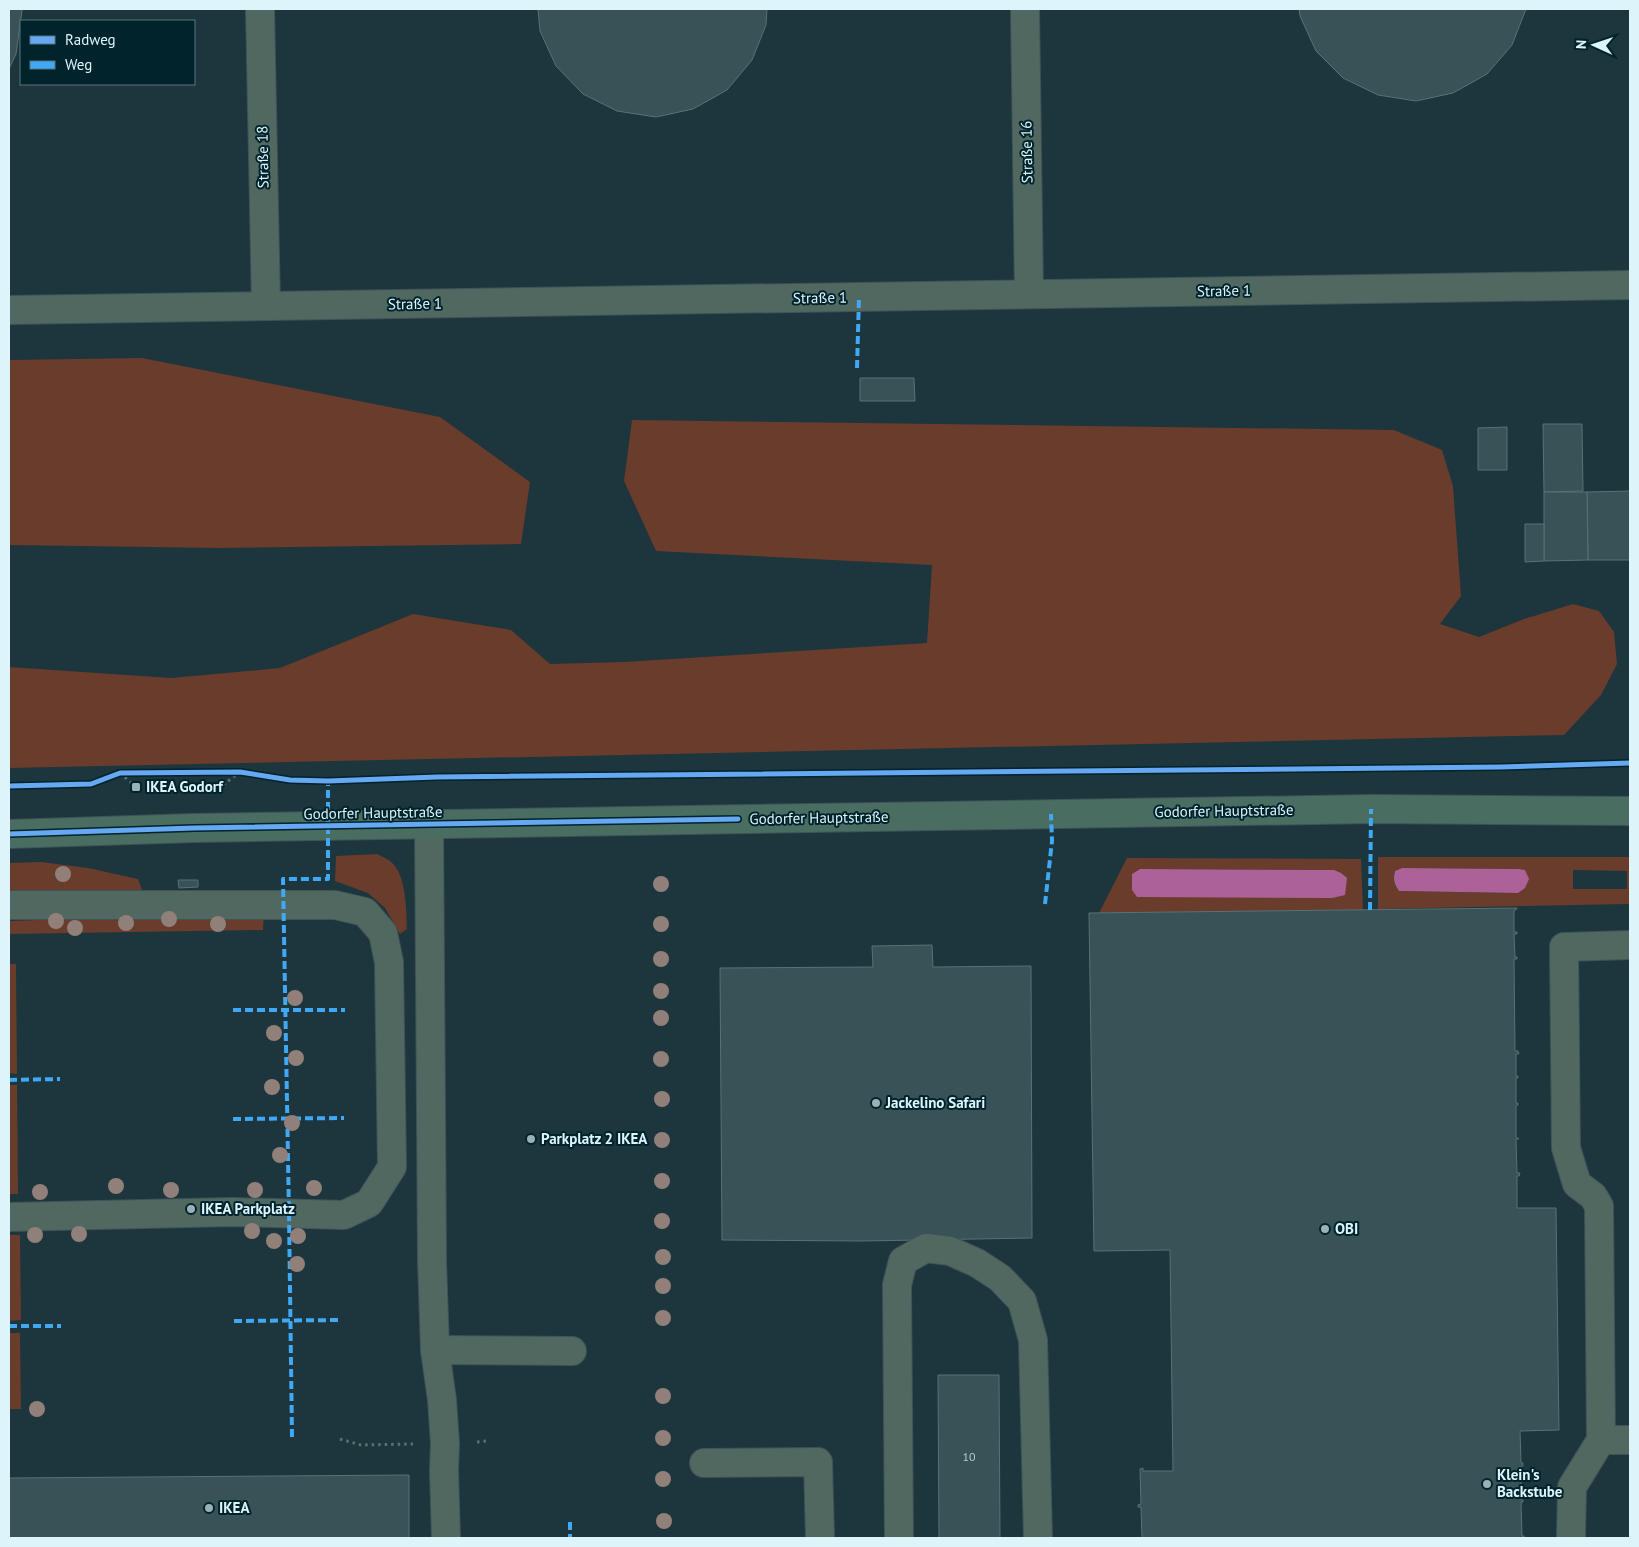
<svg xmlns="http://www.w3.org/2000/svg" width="1639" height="1547" font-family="'PT Sans',sans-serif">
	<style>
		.green { fill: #693c2c; fill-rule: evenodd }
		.water { fill: #ac6298 }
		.building { fill: #385257; stroke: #577376 }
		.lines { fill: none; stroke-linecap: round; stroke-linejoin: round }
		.minor-casing { stroke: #3e5258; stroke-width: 30 }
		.major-casing { stroke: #3e5258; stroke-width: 30 }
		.path { stroke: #5d706c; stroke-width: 3; stroke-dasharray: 2.5 4; stroke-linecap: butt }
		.minor { stroke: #516860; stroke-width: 28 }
		.major { stroke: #496d60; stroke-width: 28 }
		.quiet { stroke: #3fa9f5; stroke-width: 4; stroke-dasharray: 8 4; stroke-linecap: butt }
		.cycleway-casing { stroke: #00232c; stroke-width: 8 }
		.cycleway { stroke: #66a8f1; stroke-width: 5 }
		.tree { fill: #91807a }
		.poi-dot { fill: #9ab1b8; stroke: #00232c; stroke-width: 2 }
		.labels { text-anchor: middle; stroke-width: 4; stroke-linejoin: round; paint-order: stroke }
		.number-label { font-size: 12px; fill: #b4ccd2 }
		.street-label { font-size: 15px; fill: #ddf4fb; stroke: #00232c }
		.poi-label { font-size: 15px; font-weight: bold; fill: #ddf4fb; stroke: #00232c; text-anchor: start }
	</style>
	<rect width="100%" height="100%" fill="#1d353c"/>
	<g class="green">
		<path d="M142,358L440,417L530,482L521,544L220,548L9,545V360Z"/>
		<path d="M632,420L1394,430L1442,450L1453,486L1461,596L1440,624L1479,637L1524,619L1573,604L1599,611L1614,632L1617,664L1601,695L1564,735L9,768V667L171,678L280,668L413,614L511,630L550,664L624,662L927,643L932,565L656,551L624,481Z"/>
		<path d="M377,854C381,856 386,858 390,861C407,874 406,910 407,929L400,934L385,908L368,893L335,881L336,856Z"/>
		<path d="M1378,857H1630V904L1378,909ZM1402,868L1518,869V893L1399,891C1394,884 1393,880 1395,871ZM1573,870L1627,871V889H1573Z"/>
		<path d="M1127,858L1361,859L1363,910L1099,913ZM1140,869L1334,870L1132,874Z"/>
		<path d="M41,862L88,868L138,879L142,890L9,892V863Z"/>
		<path d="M264,912L263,930L9,934V921Z"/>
		<path d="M9,964H16L17,1074L9,1073Z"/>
		<path d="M9,1085H17L18,1194H9Z"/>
		<path d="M9,1235H20L21,1320L9,1321Z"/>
		<path d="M9,1333H20L21,1409H9Z"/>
	</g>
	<g class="water">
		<path d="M1402,868L1518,869L1525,870L1529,879L1525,888L1518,893L1399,891C1394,884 1393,880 1395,871Z"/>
		<path d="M1140,869L1334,870L1341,873L1347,878L1345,895L1332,898L1137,897L1132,890V874Z"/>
	</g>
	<g class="building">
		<path d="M9,9H22V11L16,54L9,69Z"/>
		<path d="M538,9H767L766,25L752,60L727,90L693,109L656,117L617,111L583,94L556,66L540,31Z"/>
		<path d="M1299,9H1526L1512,45L1487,74L1453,93L1416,101L1378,95L1343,78L1316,51L1300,16Z"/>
		<path d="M860,378H914L915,401H860Z"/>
		<path d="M1543,424H1582L1583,491L1544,492Z"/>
		<path d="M1507,427V470H1478V428Z"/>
		<path d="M1630,491V560H1588L1587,492Z"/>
		<path d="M1544,492H1587L1588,560L1544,561Z"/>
		<path d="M1525,524H1544V561L1525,562Z"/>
		<path d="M178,880H198V887L179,888Z"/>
		<path d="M1517,908L1516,910H1514V932H1517V934H1514L1515,957H1517V959H1514L1515,1051H1518L1519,1054H1516V1076H1518V1078H1516V1103H1518V1105L1516,1106V1137L1519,1139H1516L1517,1173H1520L1519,1176H1517V1208H1556L1559,1430L1520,1431L1521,1463H1523V1466H1521V1500H1523V1502H1521L1522,1536H1524V1538H1142L1141,1507H1138V1505L1141,1504L1140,1469L1143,1468V1471H1173L1170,1250L1094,1251L1089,913Z"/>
		<path d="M932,945L933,967L1031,966L1032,1238L862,1241L722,1240L720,968L873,967L872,946Z"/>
		<path d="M938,1375H999L1000,1538H939Z"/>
		<path d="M409,1475V1538H9V1478Z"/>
	</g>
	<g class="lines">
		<g class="minor-casing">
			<g id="minor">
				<path d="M260,9L266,306"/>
				<path d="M1025,9L1029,294"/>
				<path d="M9,310L1630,285"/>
				<path d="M429,824L432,1260L435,1350L442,1400L445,1444L444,1470L446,1538"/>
				<path d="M9,905H335L365,912L383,933L389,962L392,1167L369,1203L344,1215L232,1212L9,1217"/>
				<path d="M435,1350L572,1351"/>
				<path d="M1601,1440H1630"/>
				<path d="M704,1463L818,1462L820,1538"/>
				<path d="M899,1538L897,1285L903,1261L926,1248L950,1251L977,1263L1000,1278L1022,1301L1033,1340L1038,1538"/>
				<path d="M1571,1538L1572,1487L1601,1440L1599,1206L1593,1196L1577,1184L1566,1148L1564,947L1630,945"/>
			</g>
		</g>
		<g class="major-casing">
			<path id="major" d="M9,834L194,828L1371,809L1630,811"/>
		</g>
		<g class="path">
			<path d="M120,773L136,787"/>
			<path d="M223,785L240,772"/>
			<path d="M340,1439L361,1445L413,1444"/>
			<path d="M477,1442L486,1441"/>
		</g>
		<use href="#minor" class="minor"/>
		<use href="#major" class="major"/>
		<g class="quiet">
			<path d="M857,368L859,297"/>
			<path d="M1045,904L1052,841L1051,814"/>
			<path d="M1370,910L1371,809"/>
			<path d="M233,1010H345"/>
			<path d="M9,1080L60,1079"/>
			<path d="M233,1119L344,1118"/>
			<path d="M234,1321L342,1320"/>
			<path d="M9,1326H61"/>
			<path d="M292,1437L289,1214L283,879H328V781"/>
			<path d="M570,1522V1538"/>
		</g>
		<g class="cycleway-casing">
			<g id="cycleway">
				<path d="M9,786L91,784L120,773L240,772L290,780L328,781L437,777L1501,767L1630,763"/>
				<path d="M9,834L194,828L738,819"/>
			</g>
		</g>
		<use href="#cycleway" class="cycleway"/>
	</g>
	<g class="tree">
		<circle cx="63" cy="874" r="8"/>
		<circle cx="661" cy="884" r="8"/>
		<circle cx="169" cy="919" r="8"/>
		<circle cx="56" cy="921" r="8"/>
		<circle cx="126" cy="923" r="8"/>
		<circle cx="218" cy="924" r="8"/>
		<circle cx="661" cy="924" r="8"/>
		<circle cx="75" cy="928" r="8"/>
		<circle cx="661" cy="959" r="8"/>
		<circle cx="661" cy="991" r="8"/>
		<circle cx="295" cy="998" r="8"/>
		<circle cx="661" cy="1018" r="8"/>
		<circle cx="274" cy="1033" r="8"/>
		<circle cx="296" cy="1058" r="8"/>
		<circle cx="661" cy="1059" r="8"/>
		<circle cx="272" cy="1087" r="8"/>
		<circle cx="662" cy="1099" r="8"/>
		<circle cx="292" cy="1123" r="8"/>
		<circle cx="662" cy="1140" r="8"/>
		<circle cx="280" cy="1155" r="8"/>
		<circle cx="662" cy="1181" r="8"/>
		<circle cx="116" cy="1186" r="8"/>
		<circle cx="314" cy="1188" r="8"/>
		<circle cx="171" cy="1190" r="8"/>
		<circle cx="255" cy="1190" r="8"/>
		<circle cx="40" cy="1192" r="8"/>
		<circle cx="662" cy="1221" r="8"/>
		<circle cx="252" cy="1231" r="8"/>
		<circle cx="79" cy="1234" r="8"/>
		<circle cx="35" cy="1235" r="8"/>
		<circle cx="298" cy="1236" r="8"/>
		<circle cx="274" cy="1241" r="8"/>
		<circle cx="663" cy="1257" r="8"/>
		<circle cx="297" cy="1264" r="8"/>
		<circle cx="663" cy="1286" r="8"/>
		<circle cx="663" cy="1318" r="8"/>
		<circle cx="663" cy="1396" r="8"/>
		<circle cx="37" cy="1409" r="8"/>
		<circle cx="663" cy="1438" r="8"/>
		<circle cx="663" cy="1479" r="8"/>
		<circle cx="664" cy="1521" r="8"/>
	</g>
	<g class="poi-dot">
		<rect x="131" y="782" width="10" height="10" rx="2.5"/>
		<circle cx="876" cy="1103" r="5"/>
		<circle cx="531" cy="1139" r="5"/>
		<circle cx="191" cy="1209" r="5"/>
		<circle cx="1325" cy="1229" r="5"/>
		<circle cx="1487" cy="1484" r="5"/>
		<circle cx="209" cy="1508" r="5"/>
	</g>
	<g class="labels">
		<g class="number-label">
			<text x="969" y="1461">10</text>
		</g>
		<g class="street-label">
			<text transform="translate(1027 152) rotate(-91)" y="5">Straße 16</text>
			<text transform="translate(263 157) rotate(-91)" y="5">Straße 18</text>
			<text transform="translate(1224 291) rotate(-1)" y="5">Straße 1</text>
			<text transform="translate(820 298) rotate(-1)" y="5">Straße 1</text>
			<text transform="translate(415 304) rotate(-1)" y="5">Straße 1</text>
			<text transform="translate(1224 811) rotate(-1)" y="5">Godorfer Hauptstraße</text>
			<text transform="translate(373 813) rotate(-1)" y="5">Godorfer Hauptstraße</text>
			<text transform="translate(819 818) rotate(-1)" y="5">Godorfer Hauptstraße</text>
		</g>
		<g class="poi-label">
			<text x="146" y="792">IKEA Godorf</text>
			<text x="886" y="1108">Jackelino Safari</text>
			<text x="541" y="1144">Parkplatz 2 IKEA</text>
			<text x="201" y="1214">IKEA Parkplatz</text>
			<text x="1335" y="1234">OBI</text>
			<text x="1497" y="1480">Klein's<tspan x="1497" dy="17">Backstube</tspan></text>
			<text x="219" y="1513">IKEA</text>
		</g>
	</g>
	<rect width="1639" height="1547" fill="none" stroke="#ddf4fb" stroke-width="20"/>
	<rect x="20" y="20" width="175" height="65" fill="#00232c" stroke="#58777f"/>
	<rect x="30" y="36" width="25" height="8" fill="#66a8f1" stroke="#58777f"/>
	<text x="65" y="45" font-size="15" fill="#ddf4fb">Radweg</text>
	<rect x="30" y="61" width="25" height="8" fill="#3fa9f5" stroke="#58777f"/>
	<text x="65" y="70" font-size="15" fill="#ddf4fb">Weg</text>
	<g transform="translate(1594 45) rotate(273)" stroke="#00232c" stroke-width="4" paint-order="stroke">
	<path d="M0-4L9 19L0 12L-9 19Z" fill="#ddf4fb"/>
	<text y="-8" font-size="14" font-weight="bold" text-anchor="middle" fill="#ddf4fb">N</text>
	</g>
</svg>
